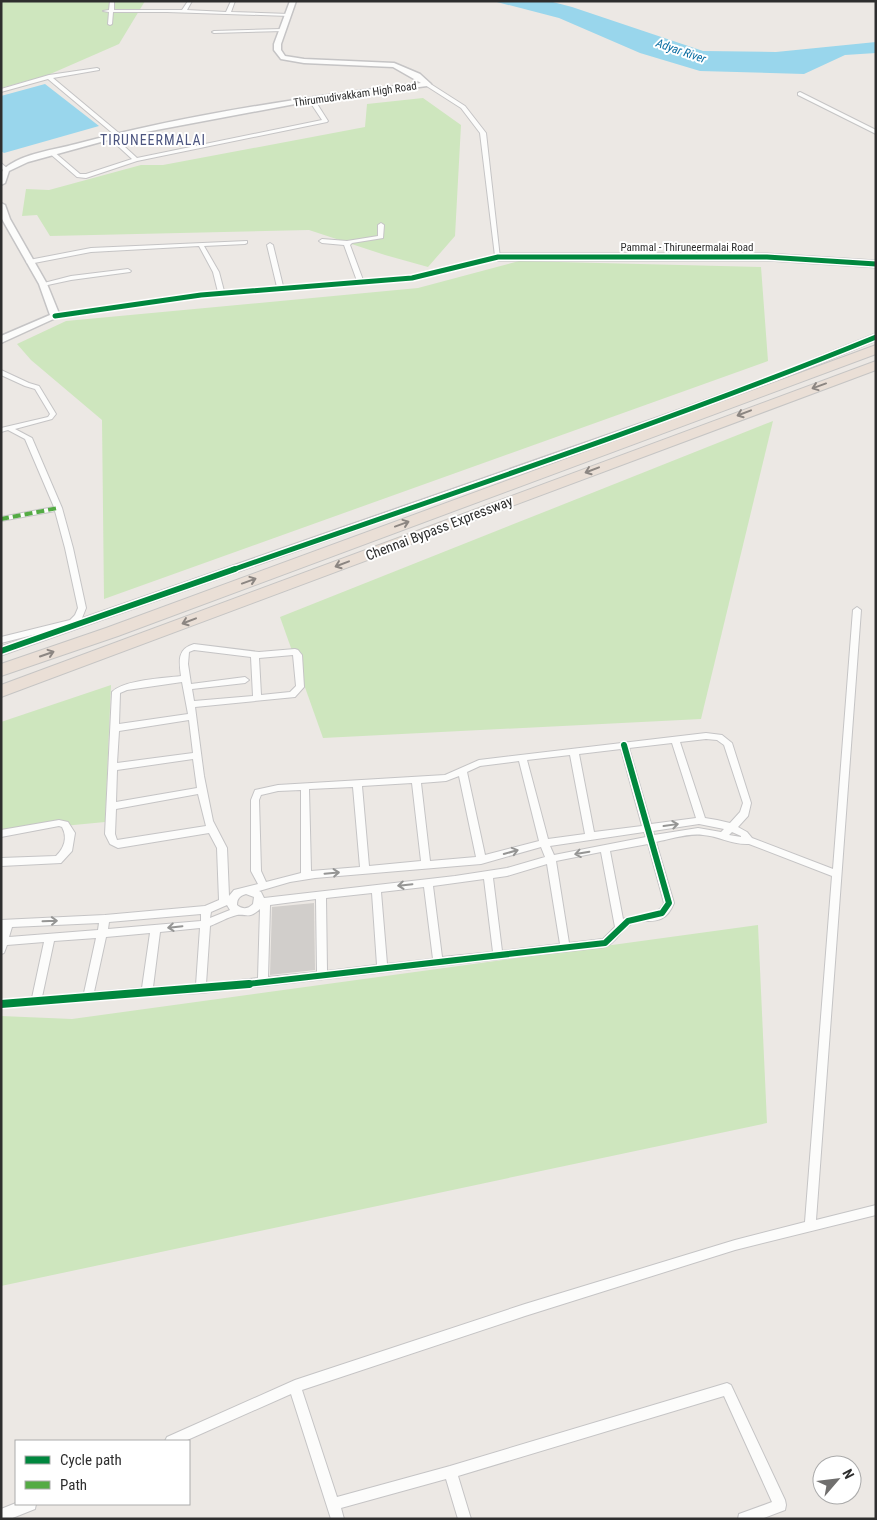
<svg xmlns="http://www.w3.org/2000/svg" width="877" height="1520" font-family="'Roboto Condensed',sans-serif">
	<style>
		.green { fill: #cee6be }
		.water { fill: #99d6ec }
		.building { fill: #d1cecb }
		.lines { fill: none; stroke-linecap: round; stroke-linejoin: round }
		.street-casing { stroke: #c5c4c5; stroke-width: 2 }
		.secondary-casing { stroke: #c5c4c5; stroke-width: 3 }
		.highway-casing { stroke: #c6c5c4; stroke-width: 2 }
		.street { fill: #fcfcfb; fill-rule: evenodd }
		.secondary { fill: #fcfcfb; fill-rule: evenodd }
		.highway { fill: #eadfd6; fill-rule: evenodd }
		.quiet { stroke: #54ab44; stroke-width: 4; stroke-dasharray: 8 4; stroke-linecap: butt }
		.cycleway-far2-casing { stroke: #fff; stroke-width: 8 }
		.cycleway-far1-casing { stroke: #fff; stroke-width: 9 }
		.cycleway-casing { stroke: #fff; stroke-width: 11 }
		.cycleway-far2 { stroke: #00873e; stroke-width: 5 }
		.cycleway-far1 { stroke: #00873e; stroke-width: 6 }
		.cycleway { stroke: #00873e; stroke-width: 8 }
		.oneway { stroke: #8c8682 }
		.oneway2 { stroke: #959594 }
		.labels { text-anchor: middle; stroke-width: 4; stroke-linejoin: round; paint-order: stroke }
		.far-street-label { font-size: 11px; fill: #2e2e2e; stroke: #fff }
		.far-water-label { font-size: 12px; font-style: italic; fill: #0d6fa3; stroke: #fff }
		.far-quarter-label { font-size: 14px; letter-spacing: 1px; fill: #4d5680; stroke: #fff }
		.street-label { font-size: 14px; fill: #2e2e2e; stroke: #fff }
	</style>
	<rect width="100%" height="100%" fill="#ece8e4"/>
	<g class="green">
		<path d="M1,1H145L119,44L48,75L1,88Z"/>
		<path d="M423,98L461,125L455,236L428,267L385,255L309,230L50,236L37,215L22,216L26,189L49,190L141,165H163L365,127L367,104Z"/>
		<path d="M519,261L761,267L768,361L104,599L102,420L31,360L17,344L66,321L418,288Z"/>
		<path d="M773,421L701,719L323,738L280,617Z"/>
		<path d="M111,685L105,822L1,832V722Z"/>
		<path d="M758,925L767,1123L1,1286V1016L72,1019Z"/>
	</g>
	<g class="water">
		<path d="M493,1H549L572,7L703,51L776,52L876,42V53L845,55L804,74L700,71L640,53L559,18Z"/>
		<path d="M45,84L99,126L4,153L1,151V96Z"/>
	</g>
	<path class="building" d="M314,903L315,970L270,975L272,907Z"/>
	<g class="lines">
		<g class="street-casing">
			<g id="street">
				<path d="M110,1H114V10H182L188,1H192L187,10L226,12L231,1H235L231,12L289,14L291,15L289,16L167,12H113L112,24L110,25L108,24L109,12L103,11L109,10Z"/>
				<path d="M282,29L284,30V31L214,33L212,32L214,31Z"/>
				<path d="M97,68L99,69V70L53,78L120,134V136H116L48,79L1,92V89L49,75Z"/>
				<path d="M425,83H429L465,106L486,133L500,258L412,280L201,297L55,318L52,316L55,314L218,292L213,272L199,246L91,252L29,264L26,262L29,260L91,248L247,241V243L245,244L204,246L219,272L224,291L277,287L267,245L270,243L273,245L283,286L357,281L344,245L322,243L319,241L322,239L347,241L378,236V225L381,223L384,225L383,238L352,243L350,245L363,280L412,276L495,256L480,133L461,108L425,85Z"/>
				<path d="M800,92L876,130V134L798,95V93Z"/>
				<path d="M311,97L314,99L328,121L327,122L137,161L86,178L77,177L48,152L53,151L80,174H86L132,159L108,137V135H112L137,158L322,120L308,99Z"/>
				<path d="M1,163L8,169V171H4L1,168Z"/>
				<path d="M128,269L131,271L130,272L71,280L43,286L40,284L71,276Z"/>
				<path d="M1,370L29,383L39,386L56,414L52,419L15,429L32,438L62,508L73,548L86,608L82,618L76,624L1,643V637L70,620L75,615L78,608L65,548L55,511L1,521V517L54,507L25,439L8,430L1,432V428L48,417L50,414L35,389L25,386L1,375Z"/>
				<path d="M857,607L861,610L816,1220L876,1205V1215L735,1250L525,1316L302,1390L337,1497L450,1466L727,1383L731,1385L785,1500L786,1505L785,1510L761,1519H738L739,1514L772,1502L724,1396L458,1476L471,1519H458L446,1479L341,1508L344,1519H331L291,1394L185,1441H165L167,1437L295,1380L525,1304L735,1240L805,1222L832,876L749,844C732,845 719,836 703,835C688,833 671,839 656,842L674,903C662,932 644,914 628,926C619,932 616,943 605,947L201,993C134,996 68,1004 1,1008V1000L32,998L44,942L7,945L4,953L1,954V920L105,915L205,906L219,900L217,848L209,833L118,848L110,844L105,834L112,692C123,680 164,678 181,676C179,661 177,649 194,644L259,652L295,649L298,650L302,655L304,687L295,697L195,707L204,776L213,821L227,848L229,896L234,890L258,884L251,871V800L255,790L278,785L445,775L479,760L706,733L722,735L732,743L751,803L748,816L738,827L747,832L752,838L833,869L853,610ZM194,650L251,657L253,696L194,701L192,689L245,683L249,680L245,677L191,684L188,664L189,652ZM293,655L296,686L290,692L261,695L259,658ZM182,682L188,714L119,724L120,693L127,690ZM189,720L193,753L117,763L119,731ZM706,739L717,740L724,745L743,803L740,812L730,823L717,820L705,818L680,742ZM672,743L696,818L651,824L629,748ZM621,749L642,826L594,832L579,754ZM570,755L585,834L548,839L527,760ZM193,759L197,788L116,802L117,770ZM519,761L539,841L485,855L467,772L480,766ZM459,776L476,857L430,861L421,783L446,781ZM412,783L421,861L369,866L362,786ZM353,787L360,867L311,871L309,789ZM301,790V873L266,882L261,871L259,800L261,795L278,791ZM198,794L206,826L117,840L115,834L116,809ZM699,824L724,829L721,832L698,828L654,835L653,831ZM644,832L646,837L554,855L550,846ZM732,832L741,836V837L729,835ZM648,844L664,903C658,918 636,913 623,919L610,851ZM541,847L545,857L507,868L455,876L264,898L261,892L259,891L290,882L315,878L481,864ZM601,852L615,927L603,939L569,943L556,861ZM547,864L560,944L502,951L493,878L507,876ZM484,879L493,952L442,957L433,886ZM424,887L433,959L387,964L381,892ZM372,893L377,965L327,971L326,898ZM246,894L254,897L253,904C248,909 243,910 237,905C237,898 240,896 246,894ZM316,899L317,972L268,977L270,905ZM227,905L230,910L210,918L211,912ZM260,909L258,978L206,984L210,926C218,923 228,917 237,915C248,914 249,919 260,909ZM201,914V921L108,929L109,922ZM99,923L98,930L9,937L12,927ZM200,928L196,985L153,987L160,932ZM150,933L142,988L94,992L106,937ZM96,938L84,993L42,997L54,941Z"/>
				<path d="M59,820L68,822L75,833L72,851L61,863L1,866V858L56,856C64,848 68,838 62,827L59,826L1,837V830Z"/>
				<path d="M16,1503L36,1504L35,1509L10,1519H1V1509Z"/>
			</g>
		</g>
		<g class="secondary-casing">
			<g id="secondary">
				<path d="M290,1H296L281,44V50L285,56L304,59L394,63L420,74L431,84L427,86L311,101L119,137L28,162L9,171L5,183L1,185C1,180 0,171 5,168C24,153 53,150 76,144C189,114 306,97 421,83L393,67L304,63L281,59L274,50V44Z"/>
				<path d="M1,203L5,205L10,219L47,284L60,316L1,343V336L50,315L39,284L2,219Z"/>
				<path d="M767,254L876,261V267L767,260H498L494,257L498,254Z"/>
				<path d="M876,334V340L776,381L1,655V647L671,413L770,377Z"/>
			</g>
		</g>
		<g class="highway-casing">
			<g id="highway">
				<path d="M876,345V354L118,636L1,676V664L106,628Z"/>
				<path d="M876,361V370L1,697V685Z"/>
			</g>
		</g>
		<use href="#street" class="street"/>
		<use href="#secondary" class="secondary"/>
		<use href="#highway" class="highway"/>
		<path class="quiet" d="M1,519L58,508"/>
		<g class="cycleway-far2-casing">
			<g id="cycleway-far2">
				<path d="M55,316L201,295L412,278L498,257H767L876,264"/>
				<path d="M232,570C447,495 665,423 876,337"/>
			</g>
		</g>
		<g class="cycleway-far1-casing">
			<g id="cycleway-far1">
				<path d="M1,651L235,569"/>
				<path d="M238,985L605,943L628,921L662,913L669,903L624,745"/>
			</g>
		</g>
		<g class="cycleway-casing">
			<path id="cycleway" d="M1,1004L249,984"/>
		</g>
		<use href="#cycleway-far2" class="cycleway-far2"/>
		<use href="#cycleway-far1" class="cycleway-far1"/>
		<use href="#cycleway" class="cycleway"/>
	</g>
	<defs><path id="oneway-shaft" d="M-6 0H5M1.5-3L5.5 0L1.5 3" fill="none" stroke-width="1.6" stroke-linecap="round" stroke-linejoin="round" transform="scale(1.25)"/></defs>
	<g class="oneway">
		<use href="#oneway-shaft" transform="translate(819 386) rotate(160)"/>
		<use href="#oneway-shaft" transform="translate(744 413) rotate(159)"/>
		<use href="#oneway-shaft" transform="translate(592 470) rotate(159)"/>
		<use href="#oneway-shaft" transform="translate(402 524) rotate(-20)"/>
		<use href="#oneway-shaft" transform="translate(342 564) rotate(159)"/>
		<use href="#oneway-shaft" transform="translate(249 581) rotate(-20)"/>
		<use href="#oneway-shaft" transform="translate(189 621) rotate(159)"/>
		<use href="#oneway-shaft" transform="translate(47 654) rotate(-19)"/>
	</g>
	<g class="oneway2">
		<use href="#oneway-shaft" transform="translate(671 825) rotate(-8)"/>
		<use href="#oneway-shaft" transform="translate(511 852) rotate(-16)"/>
		<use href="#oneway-shaft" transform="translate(582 853) rotate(170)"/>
		<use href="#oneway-shaft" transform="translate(332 873) rotate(-5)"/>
		<use href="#oneway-shaft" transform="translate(405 885) rotate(174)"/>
		<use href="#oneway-shaft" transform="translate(50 921) rotate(-2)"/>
		<use href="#oneway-shaft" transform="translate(175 927) rotate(174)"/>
	</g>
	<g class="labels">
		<g class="far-street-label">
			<text transform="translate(355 94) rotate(-8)" y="4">Thirumudivakkam High Road</text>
			<text x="687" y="251">Pammal - Thiruneermalai Road</text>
		</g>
		<g class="far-water-label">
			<text transform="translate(681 51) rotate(19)" y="4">Adyar River</text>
		</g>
		<g class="far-quarter-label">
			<text x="153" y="145">TIRUNEERMALAI</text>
		</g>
		<g class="street-label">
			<text transform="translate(439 528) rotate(-21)" y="5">Chennai Bypass Expressway</text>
		</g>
	</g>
	<rect width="877" height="1520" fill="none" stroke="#2e2e2e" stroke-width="5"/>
	<rect x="15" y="1440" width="175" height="65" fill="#ffffff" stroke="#ababab"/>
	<rect x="25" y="1456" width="25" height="8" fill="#00873e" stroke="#ababab"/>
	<text x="60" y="1465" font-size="15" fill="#2e2e2e">Cycle path</text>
	<rect x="25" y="1481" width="25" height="8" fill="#54ab44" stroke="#ababab"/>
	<text x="60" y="1490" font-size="15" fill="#2e2e2e">Path</text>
	<g transform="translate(837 1480) rotate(62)"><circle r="24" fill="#ffffff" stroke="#ababab"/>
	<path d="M0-4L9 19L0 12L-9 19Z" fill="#706f6e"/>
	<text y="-8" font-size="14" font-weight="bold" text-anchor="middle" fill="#2e2e2e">N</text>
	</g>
</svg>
